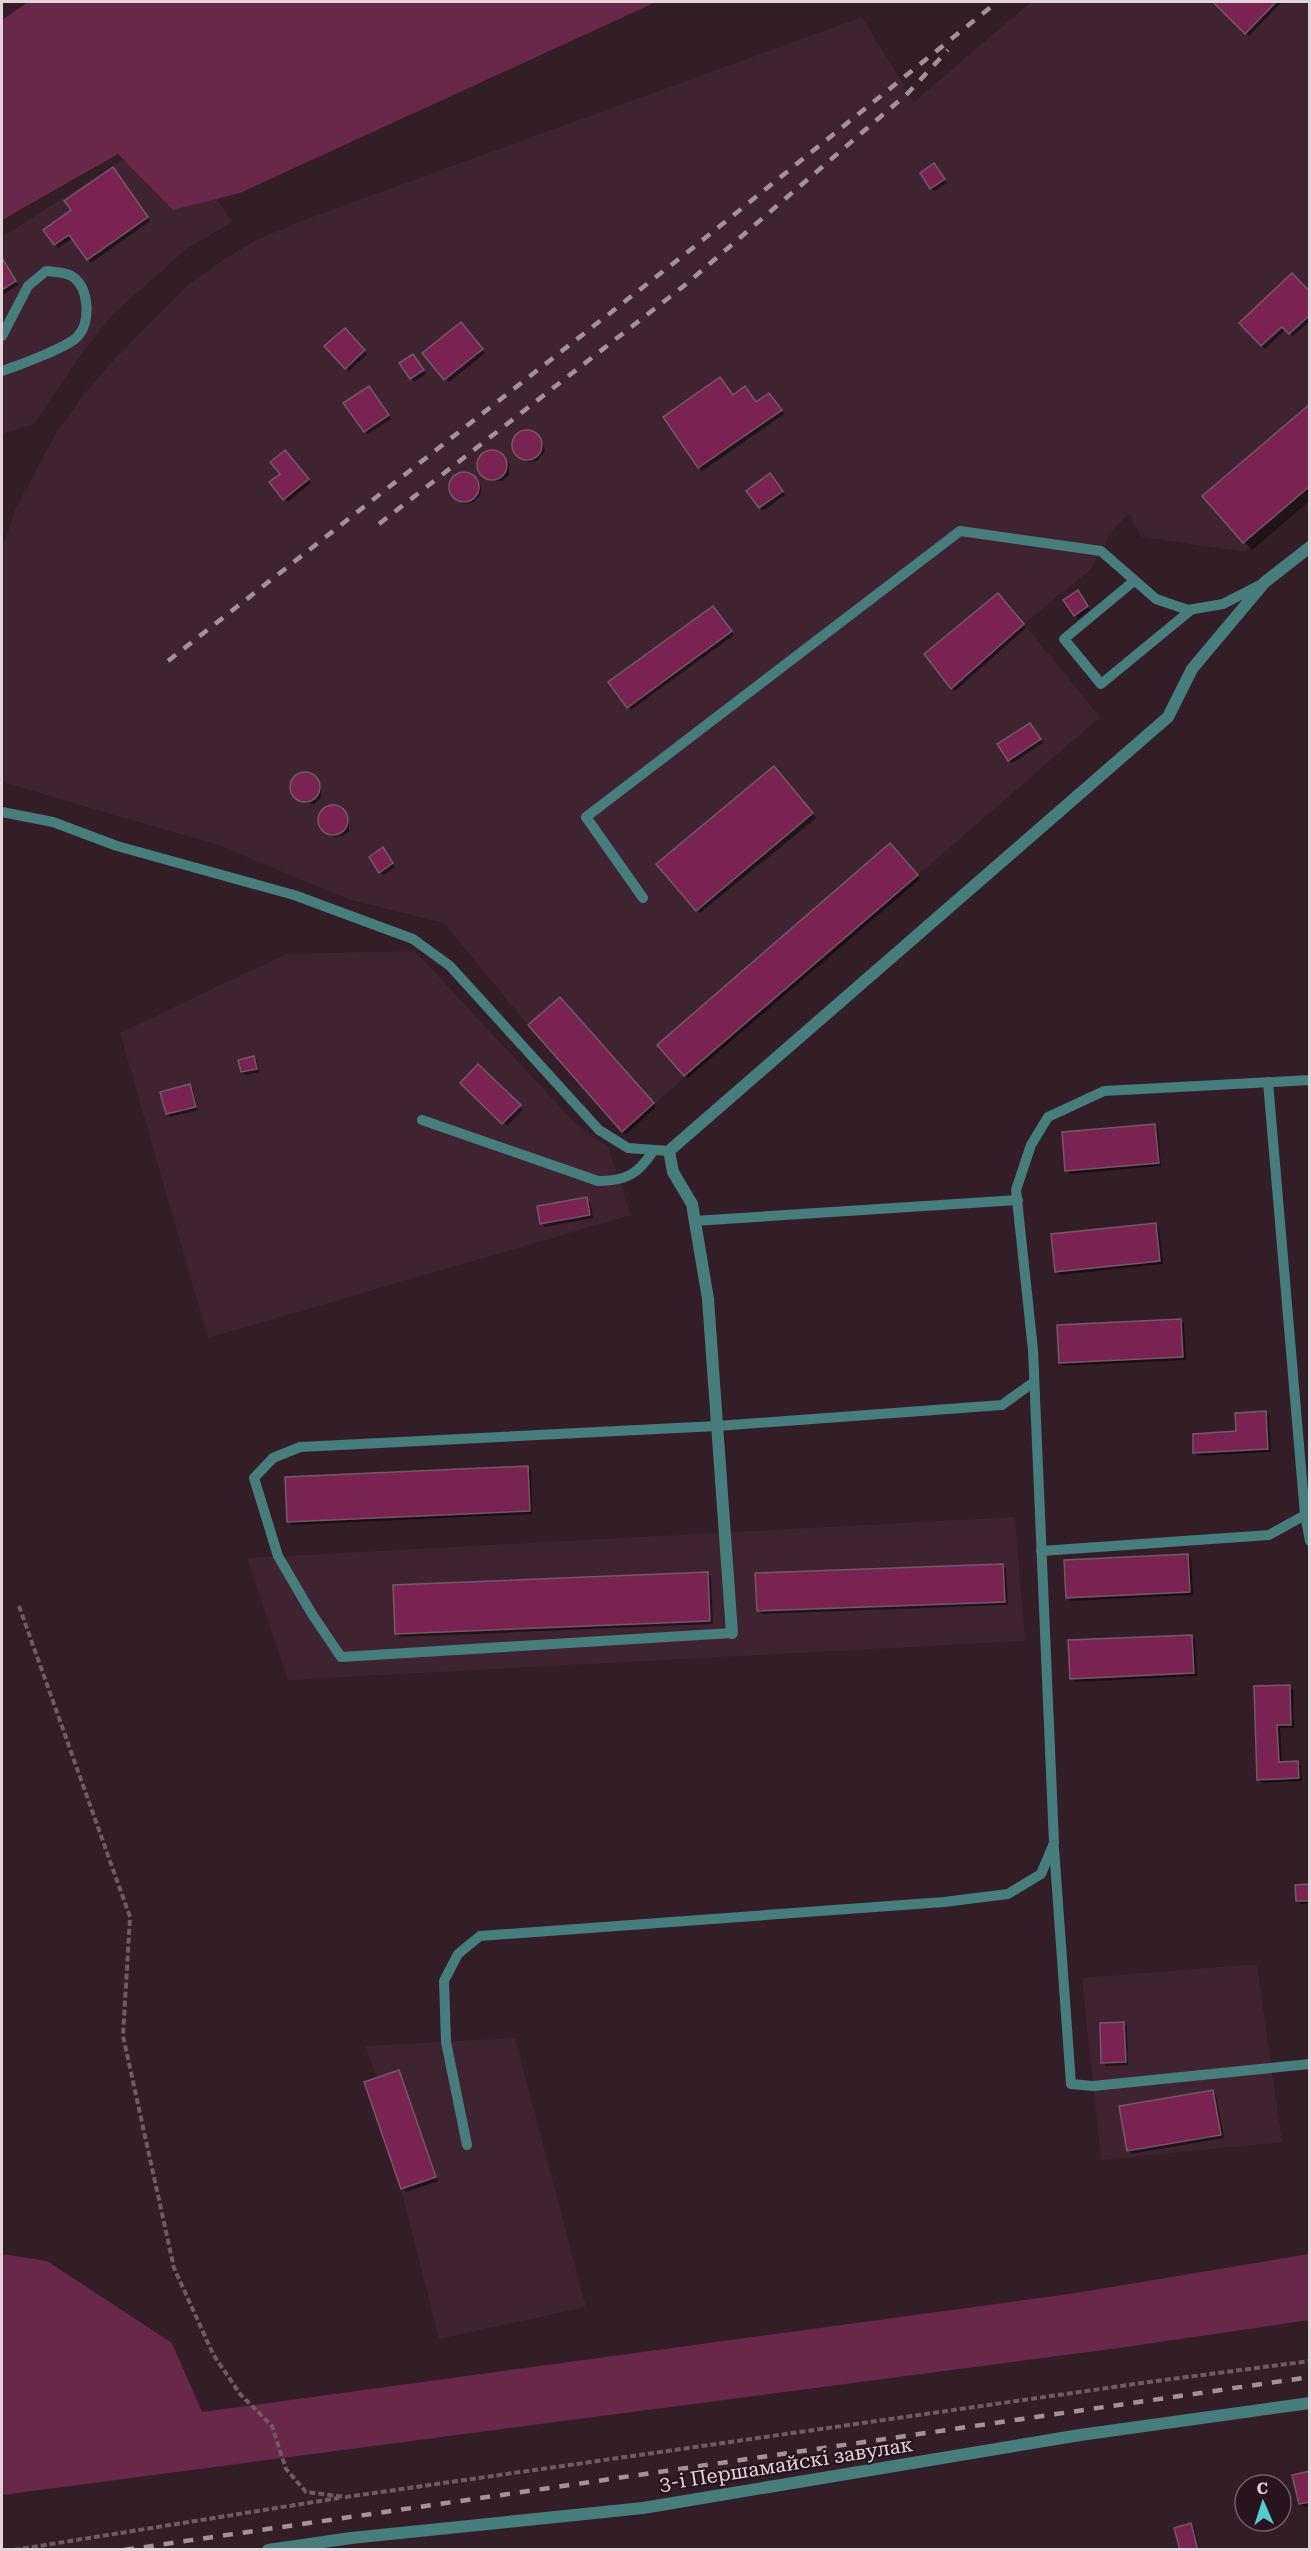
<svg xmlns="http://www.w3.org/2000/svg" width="1311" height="2551" font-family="'Roboto Serif',serif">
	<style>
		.built { fill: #402331 }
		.green { fill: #692749 }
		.shadow { fill: #0007 }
		.building { fill: #7a2352; stroke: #745965; stroke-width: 1.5 }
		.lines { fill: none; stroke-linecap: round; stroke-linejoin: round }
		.path { stroke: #6f5b64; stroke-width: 4; stroke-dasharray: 6 3; stroke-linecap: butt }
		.lane { stroke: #477d7d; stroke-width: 10 }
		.street { stroke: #477d7d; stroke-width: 12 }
		.rail { stroke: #a4929a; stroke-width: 4.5; stroke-dasharray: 10 10; stroke-linecap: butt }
		.labels { text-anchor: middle; stroke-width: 4.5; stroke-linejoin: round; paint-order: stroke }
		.street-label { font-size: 20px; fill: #e3d3da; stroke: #29131e }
	</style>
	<rect width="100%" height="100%" fill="#331d27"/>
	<g class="built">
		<path d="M1031,2H1309V500L1246,552L1142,537L1129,514L1114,528L1091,569L1024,624L1100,717L622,1132L528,1025L444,923L348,899L218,845L2,782V549L16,508L57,431L86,392L113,361L188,285L223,260L256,240L304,220L862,17L914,102Z"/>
		<path d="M171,129L232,222L185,250L113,314L75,363L34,424L2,434V237Z"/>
		<path d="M415,951L575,1123L608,1147L631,1215L208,1338L120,1033L286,954Z"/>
		<path d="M1015,1517L1025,1641L288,1680L247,1558Z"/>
		<path d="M1257,1964L1282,2142L1101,2160L1082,1978Z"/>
		<path d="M515,2038L586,2307L439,2339L401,2189L364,2082L377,2077L365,2046Z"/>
	</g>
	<g class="green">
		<path d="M28,2H656L240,193L173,210L118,154L2,220V20Z"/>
		<path d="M2,2254L47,2261L172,2343L202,2412L1076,2293L1309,2254L1310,2320L1126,2347L2,2495Z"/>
	</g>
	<g class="shadow">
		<path d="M1215,2H1282L1249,36Z"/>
		<path d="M937,169L947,183L935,191L931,188Z"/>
		<path d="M116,172L150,221L91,263L73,238L58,248L55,244L73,211Z"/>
		<path d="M2,259L18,285L2,295Z"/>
		<path d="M1310,294V321L1293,336L1286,329L1265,349L1241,323Z"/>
		<path d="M464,327L485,353L449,382L424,353Z"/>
		<path d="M345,330L367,354L349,371L326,347Z"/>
		<path d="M416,359L426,374L414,382L411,378Z"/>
		<path d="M372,391L391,419L368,434L365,431Z"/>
		<path d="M733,396L757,403L773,398L784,414L702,471L665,418Z"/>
		<path d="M1310,406V500L1252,550L1204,496Z"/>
		<path d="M529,431L543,443L545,451L537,461L528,462L516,452L514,443L521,433Z"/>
		<path d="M486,453H499L509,463V475L502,481L489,480L479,468L480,459Z"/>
		<path d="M289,455L311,483L288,502L271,482L282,474Z"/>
		<circle cx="466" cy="489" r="15"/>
		<path d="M773,479L785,495L763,511L760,507Z"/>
		<path d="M1081,596L1090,610L1078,618L1075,615Z"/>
		<path d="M1001,598L1026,628L955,691L952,688Z"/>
		<path d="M716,611L734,635L631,710L628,707Z"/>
		<path d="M1033,728L1043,743L1012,763L1009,760Z"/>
		<path d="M777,772L816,818L700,913L697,910Z"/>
		<path d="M299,775H311L321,785V798L315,804L301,802L292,791L293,782Z"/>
		<path d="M327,808H340L349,818V831L343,836L334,837L322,828L320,819Z"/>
		<path d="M893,849L920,879L688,1078L659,1045Z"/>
		<path d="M386,853L395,867L384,875L380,872Z"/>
		<path d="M563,1002L656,1107L626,1134L623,1131Z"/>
		<path d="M254,1058L257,1061L259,1072L246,1075L242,1071Z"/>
		<path d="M478,1067L523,1110L507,1126L462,1083Z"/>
		<path d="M189,1086L193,1089L198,1110L170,1117L167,1114Z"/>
		<path d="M1155,1125L1158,1129L1161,1166L1070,1174L1067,1171Z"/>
		<path d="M586,1199L590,1202L593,1218L545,1227L542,1223Z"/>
		<path d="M1156,1225L1159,1228L1163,1264L1060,1275L1057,1271Z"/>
		<path d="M1180,1320L1184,1324L1186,1360L1064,1366L1060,1363Z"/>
		<path d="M1265,1413L1269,1416L1271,1452L1198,1456L1195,1452L1238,1433Z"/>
		<path d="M527,1468L531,1471L532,1514L292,1525L289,1522Z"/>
		<path d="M1188,1555L1191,1559L1193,1595L1071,1601L1068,1597Z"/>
		<path d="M1003,1565L1006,1569L1008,1605L762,1614L758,1611Z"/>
		<path d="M708,1574L711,1577L713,1624L400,1637L397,1634Z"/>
		<path d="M1192,1636L1195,1640L1197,1676L1075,1682L1072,1678Z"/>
		<path d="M1289,1686L1293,1690L1294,1728H1280L1282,1763H1298L1301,1766L1302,1781L1262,1783L1259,1780Z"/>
		<path d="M1310,1885V1904H1301L1298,1901Z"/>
		<path d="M1123,2023L1127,2027L1128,2065L1106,2066L1103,2063Z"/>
		<path d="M398,2072L401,2075L438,2181L406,2192L402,2189L366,2083Z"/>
		<path d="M1213,2091L1216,2095L1224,2138L1131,2154L1128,2151Z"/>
		<path d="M1310,2473V2506L1304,2507L1300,2503Z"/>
		<path d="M1191,2525L1194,2528L1200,2550H1182Z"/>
	</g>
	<g class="building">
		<path d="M1213,2H1276L1245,34Z"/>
		<path d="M934,163L945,179L930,189L920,173Z"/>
		<path d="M113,167L148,217L87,260L69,235L54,245L43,230L71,210L64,201Z"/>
		<path d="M2,258L16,281L2,290Z"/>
		<path d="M1292,273L1310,292V315L1289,334L1282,327L1261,346L1239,323Z"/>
		<path d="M461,322L483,349L444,380L422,353Z"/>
		<path d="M345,328L365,350L345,369L324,346Z"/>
		<path d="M413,354L424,370L410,379L399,363Z"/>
		<path d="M720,377L733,395L745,386L756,402L769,393L782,410L698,468L663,417Z"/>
		<path d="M369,386L389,415L364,432L343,403Z"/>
		<path d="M1310,404V486L1243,543L1202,496Z"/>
		<circle cx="527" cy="445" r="15"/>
		<path d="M285,450L309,479L283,500L269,482L280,474L270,462Z"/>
		<circle cx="492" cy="465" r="15"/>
		<circle cx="464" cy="487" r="15"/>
		<path d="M770,473L783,491L759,508L746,491Z"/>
		<path d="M1078,590L1088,606L1074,616L1063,600Z"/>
		<path d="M998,593L1024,624L951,689L924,654Z"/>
		<path d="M713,606L732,631L627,708L608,682Z"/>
		<path d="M1030,723L1041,739L1008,761L997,744Z"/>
		<path d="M774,766L813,813L696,911L656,864Z"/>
		<circle cx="305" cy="787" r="15"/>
		<circle cx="333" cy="820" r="15"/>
		<path d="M890,843L918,875L684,1076L657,1045Z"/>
		<path d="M383,847L393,863L379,873L369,857Z"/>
		<path d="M560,997L654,1103L622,1132L528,1025Z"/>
		<path d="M254,1056L257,1069L241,1072L238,1060Z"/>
		<path d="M478,1064L521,1105L502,1124L460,1083Z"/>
		<path d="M190,1084L196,1107L166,1114L160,1092Z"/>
		<path d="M1155,1124L1159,1163L1065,1171L1062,1132Z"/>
		<path d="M587,1197L590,1215L540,1224L537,1206Z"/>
		<path d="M1156,1223L1160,1261L1055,1272L1051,1234Z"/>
		<path d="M1181,1319L1183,1357L1059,1363L1057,1325Z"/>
		<path d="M1266,1411L1268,1449L1193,1453V1434L1236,1431L1235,1413Z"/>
		<path d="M528,1466L530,1511L287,1522L285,1477Z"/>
		<path d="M1188,1554L1190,1592L1066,1598L1064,1560Z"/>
		<path d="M1003,1564L1005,1602L757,1611L755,1573Z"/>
		<path d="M708,1572L710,1621L395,1634L393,1585Z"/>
		<path d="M1192,1635L1194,1673L1070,1679L1068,1640Z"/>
		<path d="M1290,1685L1291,1725H1277L1279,1762L1298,1761L1299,1778L1257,1780L1254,1686Z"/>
		<path d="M1310,1884V1901H1296L1295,1885Z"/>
		<path d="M1124,2022L1126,2062L1101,2063L1100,2023Z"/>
		<path d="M399,2070L436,2177L401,2189L364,2082Z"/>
		<path d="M1213,2090L1221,2135L1127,2151L1119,2106Z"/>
		<path d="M1310,2471V2502L1299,2504L1292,2475Z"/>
		<path d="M1191,2523L1198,2550H1180L1174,2528Z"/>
	</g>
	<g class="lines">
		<g class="path">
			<path d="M19,1606L130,1917L123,2036L174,2268L213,2354L240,2394L272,2426L286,2469L306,2492L346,2497L1156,2381L1310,2361"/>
			<path d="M14,2550L339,2498"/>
		</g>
		<g class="lane">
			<path d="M2,336L28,286L46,271C53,272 67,272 73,277C89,288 91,322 78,336C69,347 17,366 2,371"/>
			<path d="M1134,581L1064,639L1101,684L1191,610"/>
			<path d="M2,812L53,822L117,846L294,895L413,939L450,966L599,1130L628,1148L669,1151"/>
			<path d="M643,898L586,817L960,531L1101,551L1156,599L1188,610L1223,604L1262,584"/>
			<path d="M422,1120L598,1181C627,1181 638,1174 654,1150"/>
			<path d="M694,1221L1018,1200"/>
			<path d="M1305,1515L1310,1541"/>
			<path d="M1041,1551L1269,1535L1305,1515L1268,1082"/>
			<path d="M732,1633L341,1657L312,1614L278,1556L254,1478L273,1458L300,1447L717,1426L1002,1405L1034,1382"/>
			<path d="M1054,1848L1071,2084L1093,2086L1310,2064"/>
			<path d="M467,2145L446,2042L444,1981L458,1954L480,1936L944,1902L1008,1894L1041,1874L1054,1843L1033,1350L1016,1190L1031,1145L1048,1117L1104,1091L1310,1080"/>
		</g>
		<g class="street">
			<path d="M732,1633L708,1299L692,1204L673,1172L669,1151L1168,717L1192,669L1265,582L1310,547"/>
			<path d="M268,2550L351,2538L643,2508L1080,2435L1310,2403"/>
		</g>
		<g class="rail">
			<path d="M379,524L685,285L908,93L948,50"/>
			<path d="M168,661L694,247L997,2"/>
			<path d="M124,2550L1310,2377"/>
		</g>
	</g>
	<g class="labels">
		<g class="street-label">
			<text transform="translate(786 2464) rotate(-9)" y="7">3-і Першамайскі завулак</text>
		</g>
	</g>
	<rect width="1311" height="2551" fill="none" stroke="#e3d3da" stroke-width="6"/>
	<g transform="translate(1263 2503) rotate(357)"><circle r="28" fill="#29131e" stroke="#736069" stroke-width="1.5"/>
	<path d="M0-4.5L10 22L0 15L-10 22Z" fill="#52cdcc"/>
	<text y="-9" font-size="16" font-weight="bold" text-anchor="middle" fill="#e3d3da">С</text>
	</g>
</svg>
